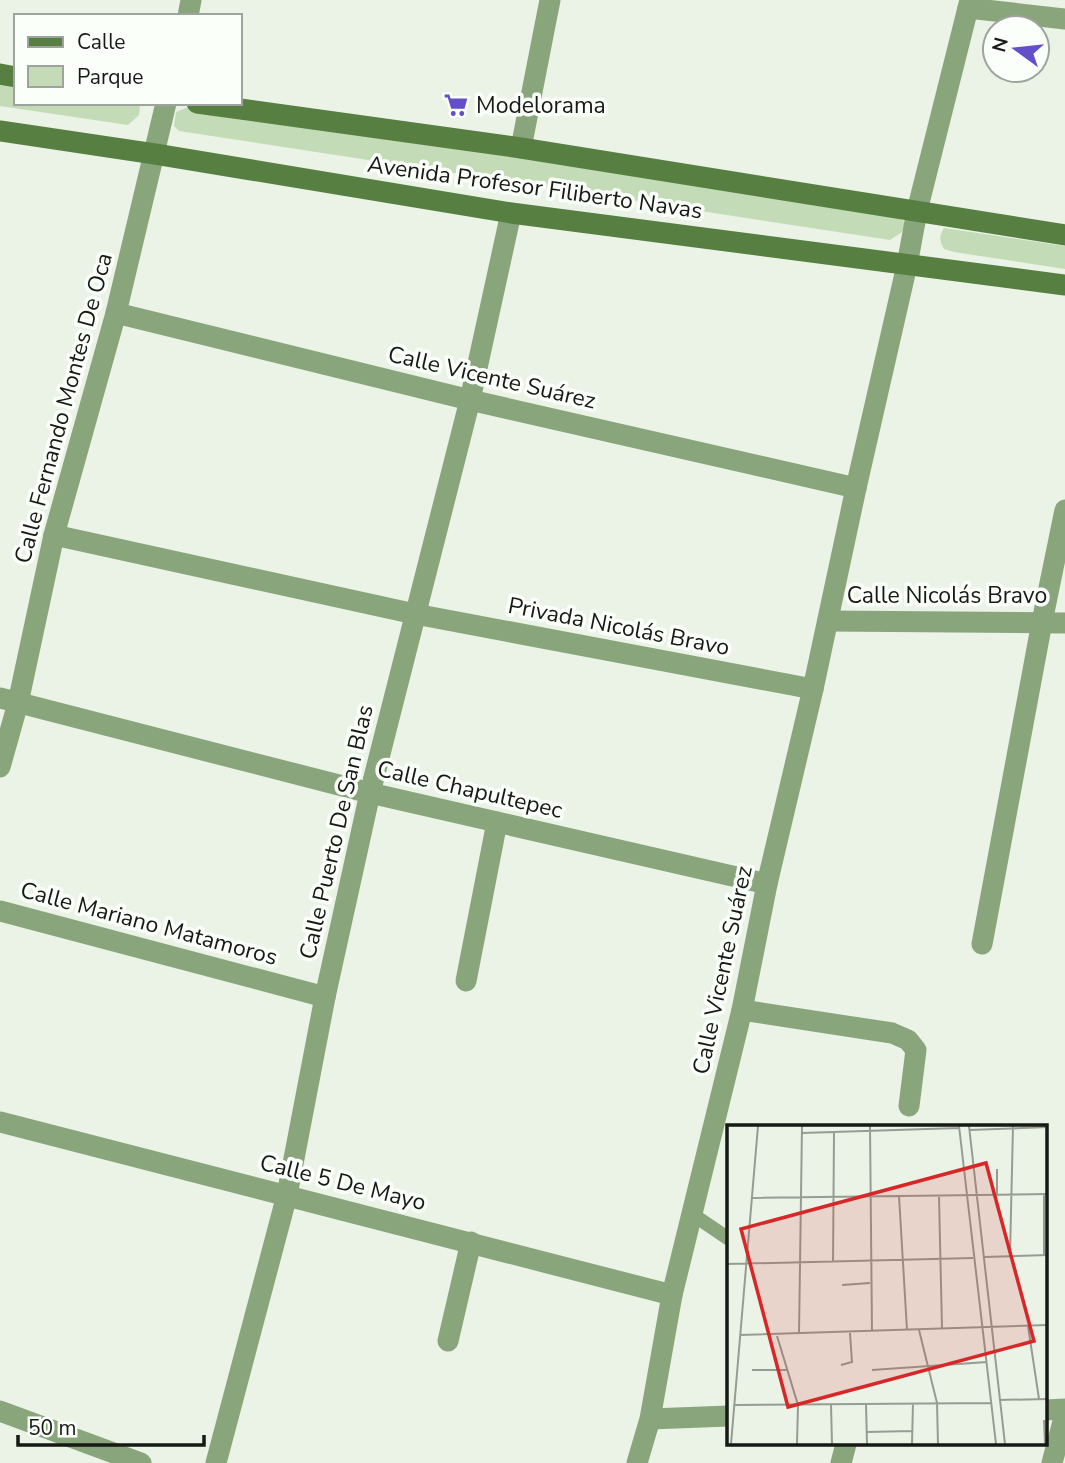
<svg xmlns="http://www.w3.org/2000/svg" width="1065" height="1463" font-family="'Nunito Sans',sans-serif">
	<style>
		.green { fill: #c3dcb7 }
		.lines { fill: none; stroke-linecap: round; stroke-linejoin: round }
		.lane { stroke: #89a57b; stroke-width: 14 }
		.street { stroke: #89a57b; stroke-width: 21 }
		.secondary { stroke: #577f41; stroke-width: 21 }
		.labels { text-anchor: middle; stroke-width: 7; stroke-linejoin: round; paint-order: stroke }
		.poi-label { font-size: 23px; fill: #161914; stroke: #fbfffa; text-anchor: start }
		.street-label { font-size: 23px; fill: #161914; stroke: #fbfffa }
		.inset-road { fill: none; stroke: #969c93; stroke-width: 2 }
		.view { fill: #d62828; fill-opacity: 0.15; stroke: #d62828; stroke-width: 3.5 }
		.inset-edge { fill: none; stroke: #161914; stroke-width: 3.5 }
	</style>
	<rect width="100%" height="100%" fill="#ebf3e7"/>
	<g class="green">
		<path d="M0,79L16,82V103H136L140,106L139,115L128,125L0,106Z"/>
		<path d="M188,107L901,217L905,223L902,232L890,240L179,131L174,126L176,112Z"/>
		<path d="M944,228L1065,246V269L954,252L944,249C939,240 939,236 944,228Z"/>
	</g>
	<g class="lines">
		<path class="lane" d="M692,1214L729,1239"/>
		<g class="street">
			<path d="M968,8L1065,19"/>
			<path d="M188,16L191,0"/>
			<path d="M521,148L550,0"/>
			<path d="M116,313L470,400L856,488"/>
			<path d="M54,535L415,614L813,689"/>
			<path d="M828,621L1065,623"/>
			<path d="M0,698L370,793L767,884"/>
			<path d="M0,767L18,703L54,535L116,313L166,103"/>
			<path d="M0,911L325,997"/>
			<path d="M982,944L1042,622L1065,510"/>
			<path d="M466,981L497,822"/>
			<path d="M742,1010L892,1033L908,1040L916,1050L909,1106"/>
			<path d="M0,1122L672,1295"/>
			<path d="M448,1341L471,1242"/>
			<path d="M1046,1410L1065,1409"/>
			<path d="M0,1411L141,1463"/>
			<path d="M650,1419L729,1416"/>
			<path d="M216,1463L287,1195L325,997L370,793L470,400L511,213"/>
			<path d="M637,1463L650,1419L672,1295L742,1010L767,884L813,689L856,488L907,265L917,211L970,0"/>
			<path d="M841,1463L846,1444"/>
			<path d="M1052,1463L1065,1414"/>
		</g>
		<g class="secondary">
			<path d="M0,74L16,77"/>
			<path d="M197,103L521,148L1065,235"/>
			<path d="M0,131L155,154L511,213L1065,285"/>
		</g>
	</g>
	<defs>
		<g id="supermarket-bare" transform="scale(1.89)"><path d="M-6-5.5h2.5l.6 2H6L4.5 2H-2.5L-4.4-4H-6ZM-1.5 3.2a1.3 1.3 0 1 0 .1 0ZM3 3.2a1.3 1.3 0 1 0 .1 0Z" fill="#6350c9" stroke="#fbfffa" stroke-width="2.5" paint-order="stroke"/></g>
	</defs>
	<g fill-rule="evenodd">
		<use href="#supermarket-bare" x="456" y="105"/>
	</g>
	<g class="labels">
		<g class="poi-label">
			<text x="476" y="113">Modelorama</text>
		</g>
		<g class="street-label">
			<text transform="translate(535 187) rotate(8)" y="8">Avenida Profesor Filiberto Navas</text>
			<text transform="translate(492 377) rotate(13)" y="8">Calle Vicente Suárez</text>
			<text transform="translate(63 408) rotate(-75)" y="8">Calle Fernando Montes De Oca</text>
			<text x="947" y="603">Calle Nicolás Bravo</text>
			<text transform="translate(619 626) rotate(11)" y="8">Privada Nicolás Bravo</text>
			<text transform="translate(470 789) rotate(13)" y="8">Calle Chapultepec</text>
			<text transform="translate(336 832) rotate(-77)" y="8">Calle Puerto De San Blas</text>
			<text transform="translate(149 923) rotate(15)" y="8">Calle Mariano Matamoros</text>
			<text transform="translate(722 970) rotate(-78)" y="8">Calle Vicente Suárez</text>
			<text transform="translate(343 1182) rotate(14)" y="8">Calle 5 De Mayo</text>
		</g>
	</g>
	<g transform="translate(727 1125)">
		<rect width="320" height="320" fill="#ebf3e7"/>
		<path class="inset-road" d="M143,1L145,206M232,1L269,319M242,1L278,319M242,5L321,2M75,8L232,3M270,44V70M172,71L180,205M212,72L215,203M25,73L321,69M283,130L286,1M317,130V69M257,132L321,130M106,137L107,8M0,139L246,133M115,160L143,158M301,201L312,274M192,205L210,278L211,319M72,209L75,1M13,210L321,200M50,211L71,280L70,319M114,240L125,237L123,208M25,245H61M145,245L260,237M272,275L321,274M139,279L140,319M8,280L265,278M104,280L105,319M317,295L318,319M139,307L185,306M4,319L31,1M185,319L186,278"/>
		<path class="view" d="M259,38L307,216L61,282L14,104Z"/>
		<rect width="320" height="320" class="inset-edge"/>
	</g>
	<rect x="14" y="14" width="228" height="91" fill="#fbfffa" stroke="#9fa39e" stroke-width="2"/>
	<rect x="28" y="37" width="35" height="10" fill="#577f41" stroke="#9fa39e" stroke-width="2"/>
	<text x="77" y="49" font-size="21" fill="#161914">Calle</text>
	<rect x="28" y="66" width="35" height="21" fill="#c3dcb7" stroke="#9fa39e" stroke-width="2"/>
	<text x="77" y="84" font-size="21" fill="#161914">Parque</text>
	<g transform="translate(1016 49) rotate(285)"><circle r="33" fill="#fbfffa" stroke="#9fa39e" stroke-width="2"/>
	<path d="M0-5L12 26L0 18L-12 26Z" fill="#6350c9"/>
	<text y="-10" font-size="19" font-weight="bold" text-anchor="middle" fill="#161914">N</text>
	</g>
	<path d="M18 1435v10h186v-10" fill="none" stroke="#161914" stroke-width="3.5"/>
	<text x="28" y="1435" font-size="21" fill="#161914" stroke="#fbfffa" stroke-width="5" paint-order="stroke">50 m</text>
</svg>
